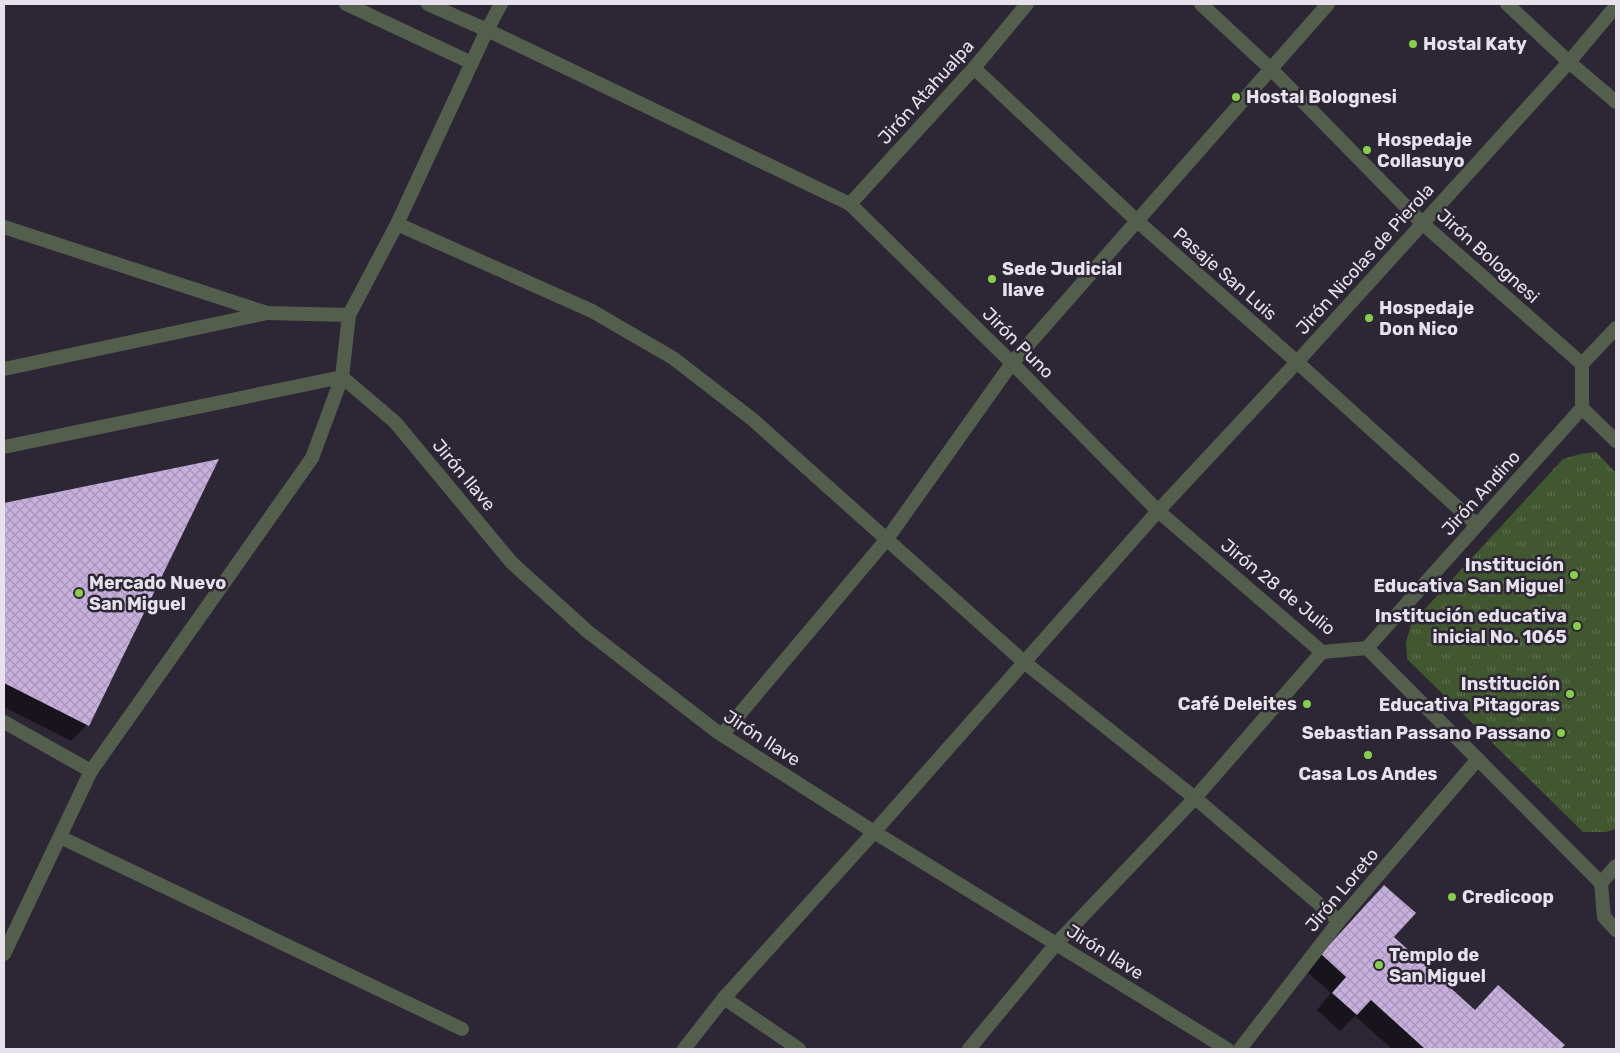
<svg xmlns="http://www.w3.org/2000/svg" width="1620" height="1053" font-family="Rubik,sans-serif">
	<style>
		.grass { fill: url(#grass-tufts) }
		.shadow { fill: #0007 }
		.building { fill: url(#building-cross-hatch) }
		.lines { fill: none; stroke-linecap: round; stroke-linejoin: round }
		.pedestrian { stroke: #535e4c; stroke-width: 14 }
		.minor { stroke: #535e4c; stroke-width: 14 }
		.tertiary { stroke: #535e4c; stroke-width: 14 }
		.poi-dot { fill: #88cf49; stroke: #2d2634; stroke-width: 2 }
		.labels { text-anchor: middle; stroke-width: 5; stroke-linejoin: round; paint-order: stroke }
		.poi-label { font-size: 18px; font-weight: bold; fill: #e6e1eb; stroke: #2d2634; text-anchor: start }
		.street-label { font-size: 18px; fill: #e6e1eb; stroke: #2d2634 }
	</style>
	<defs>
		<pattern id="grass-tufts" width="24" height="20" patternUnits="userSpaceOnUse" patternTransform="scale(1.25)"><rect width="24" height="20" fill="#405730"/><path d="M3 7l-1-3M5 7V3M7 7l1-3M15 17l-1-3M17 17v-4M19 17l1-3" fill="none" stroke="#5c6f4e"/></pattern>
		<pattern id="building-cross-hatch" width="8" height="8" patternUnits="userSpaceOnUse" patternTransform="scale(1.25)"><rect width="8" height="8" fill="#c8b0de"/><path d="M0 0l8 8M0 8l8-8" fill="none" stroke="#a795b8"/></pattern>
	</defs>
	<rect width="100%" height="100%" fill="#2d2634"/>
	<path class="grass" d="M1596,452L1616,473V829L1606,832H1583L1407,659L1406,643L1411,624L1563,459L1580,454Z"/>
	<g class="shadow">
		<path d="M217,460L87,725L71,741L4,707V505Z"/>
		<path d="M1384,886L1392,937L1474,1011L1498,986L1563,1045L1559,1049H1392L1355,1016L1340,1031L1317,1010L1331,993L1306,971Z"/>
	</g>
	<g class="building">
		<path d="M219,459L89,726L4,683V503Z"/>
		<path d="M1384,885L1416,913L1394,937L1475,1010L1498,985L1565,1045L1561,1049H1425L1371,1000L1357,1015L1332,993L1346,977L1321,954Z"/>
	</g>
	<g class="lines">
		<path class="pedestrian" d="M1582,364L1616,328"/>
		<g class="minor">
			<path d="M1201,4L1271,69L1422,223L1582,364V408L1616,441"/>
			<path d="M1507,4L1569,62L1616,102"/>
			<path d="M487,30L501,4"/>
			<path d="M974,68L1136,220L1297,362L1477,525"/>
			<path d="M850,204L1012,363L1158,511L1322,652L1367,648"/>
			<path d="M397,224L592,311L673,358L752,419L1024,662L1195,798L1339,921"/>
			<path d="M4,227L267,313L349,315"/>
			<path d="M4,369L267,313"/>
			<path d="M4,447L342,377L395,422L512,563L587,631L716,731L874,832L1227,1049"/>
			<path d="M1367,648L1601,883L1604,917L1616,930"/>
			<path d="M1367,648L1582,408"/>
			<path d="M4,722L91,771"/>
			<path d="M722,735L887,539L1012,363L1328,4"/>
			<path d="M60,837L462,1029"/>
			<path d="M1601,883L1616,866"/>
			<path d="M724,998L799,1049"/>
			<path d="M684,1049L724,998L874,832L1158,511L1297,362L1569,62L1616,6"/>
			<path d="M969,1049L1056,944L1195,798L1322,652"/>
			<path d="M1240,1049L1339,921L1478,759"/>
		</g>
		<g class="tertiary">
			<path d="M346,4L472,63"/>
			<path d="M428,4L487,30L850,204L974,68L1027,4"/>
			<path d="M4,954L91,771L312,458L342,377L349,315L397,224L487,30"/>
		</g>
	</g>
	<g class="poi-dot">
		<circle cx="1413" cy="44" r="5"/>
		<circle cx="1236" cy="97" r="5"/>
		<circle cx="1367" cy="150" r="5"/>
		<circle cx="992" cy="279" r="5"/>
		<circle cx="1369" cy="318" r="5"/>
		<circle cx="1574" cy="575" r="5"/>
		<circle cx="79" cy="593" r="5"/>
		<circle cx="1577" cy="626" r="5"/>
		<circle cx="1570" cy="694" r="5"/>
		<circle cx="1307" cy="704" r="5"/>
		<circle cx="1561" cy="733" r="5"/>
		<circle cx="1368" cy="755" r="5"/>
		<circle cx="1452" cy="897" r="5"/>
		<circle cx="1379" cy="965" r="5"/>
	</g>
	<g class="labels">
		<g class="poi-label">
			<text x="1423" y="50">Hostal Katy</text>
			<text x="1246" y="103">Hostal Bolognesi</text>
			<text x="1377" y="146">Hospedaje<tspan x="1377" dy="21">Collasuyo</tspan></text>
			<text x="1002" y="275">Sede Judicial<tspan x="1002" dy="21">Ilave</tspan></text>
			<text x="1379" y="314">Hospedaje<tspan x="1379" dy="21">Don Nico</tspan></text>
			<text x="1564" y="571" text-anchor="end">Institución<tspan x="1564" dy="21">Educativa San Miguel</tspan></text>
			<text x="89" y="589">Mercado Nuevo<tspan x="89" dy="21">San Miguel</tspan></text>
			<text x="1567" y="622" text-anchor="end">Institución educativa<tspan x="1567" dy="21">inicial No. 1065</tspan></text>
			<text x="1560" y="690" text-anchor="end">Institución<tspan x="1560" dy="21">Educativa Pitagoras</tspan></text>
			<text x="1297" y="710" text-anchor="end">Café Deleites</text>
			<text x="1551" y="739" text-anchor="end">Sebastian Passano Passano</text>
			<text x="1368" y="780" text-anchor="middle">Casa Los Andes</text>
			<text x="1462" y="903">Credicoop</text>
			<text x="1389" y="961">Templo de<tspan x="1389" dy="21">San Miguel</tspan></text>
		</g>
		<g class="street-label">
			<text transform="translate(926 92) rotate(-48)" y="6">Jirón Atahualpa</text>
			<text transform="translate(1488 256) rotate(42)" y="6">Jirón Bolognesi</text>
			<text transform="translate(1365 259) rotate(-48)" y="6">Jirón Nicolas de Pierola</text>
			<text transform="translate(1225 274) rotate(41)" y="6">Pasaje San Luis</text>
			<text transform="translate(1018 343) rotate(45)" y="6">Jirón Puno</text>
			<text transform="translate(464 475) rotate(50)" y="6">Jirón Ilave</text>
			<text transform="translate(1481 493) rotate(-48)" y="6">Jirón Andino</text>
			<text transform="translate(1278 587) rotate(39)" y="6">Jirón 28 de Julio</text>
			<text transform="translate(762 738) rotate(33)" y="6">Jirón Ilave</text>
			<text transform="translate(1342 890) rotate(-50)" y="6">Jirón Loreto</text>
			<text transform="translate(1105 952) rotate(32)" y="6">Jirón Ilave</text>
		</g>
	</g>
	<rect width="1620" height="1053" fill="none" stroke="#e6e1eb" stroke-width="10"/>
</svg>
